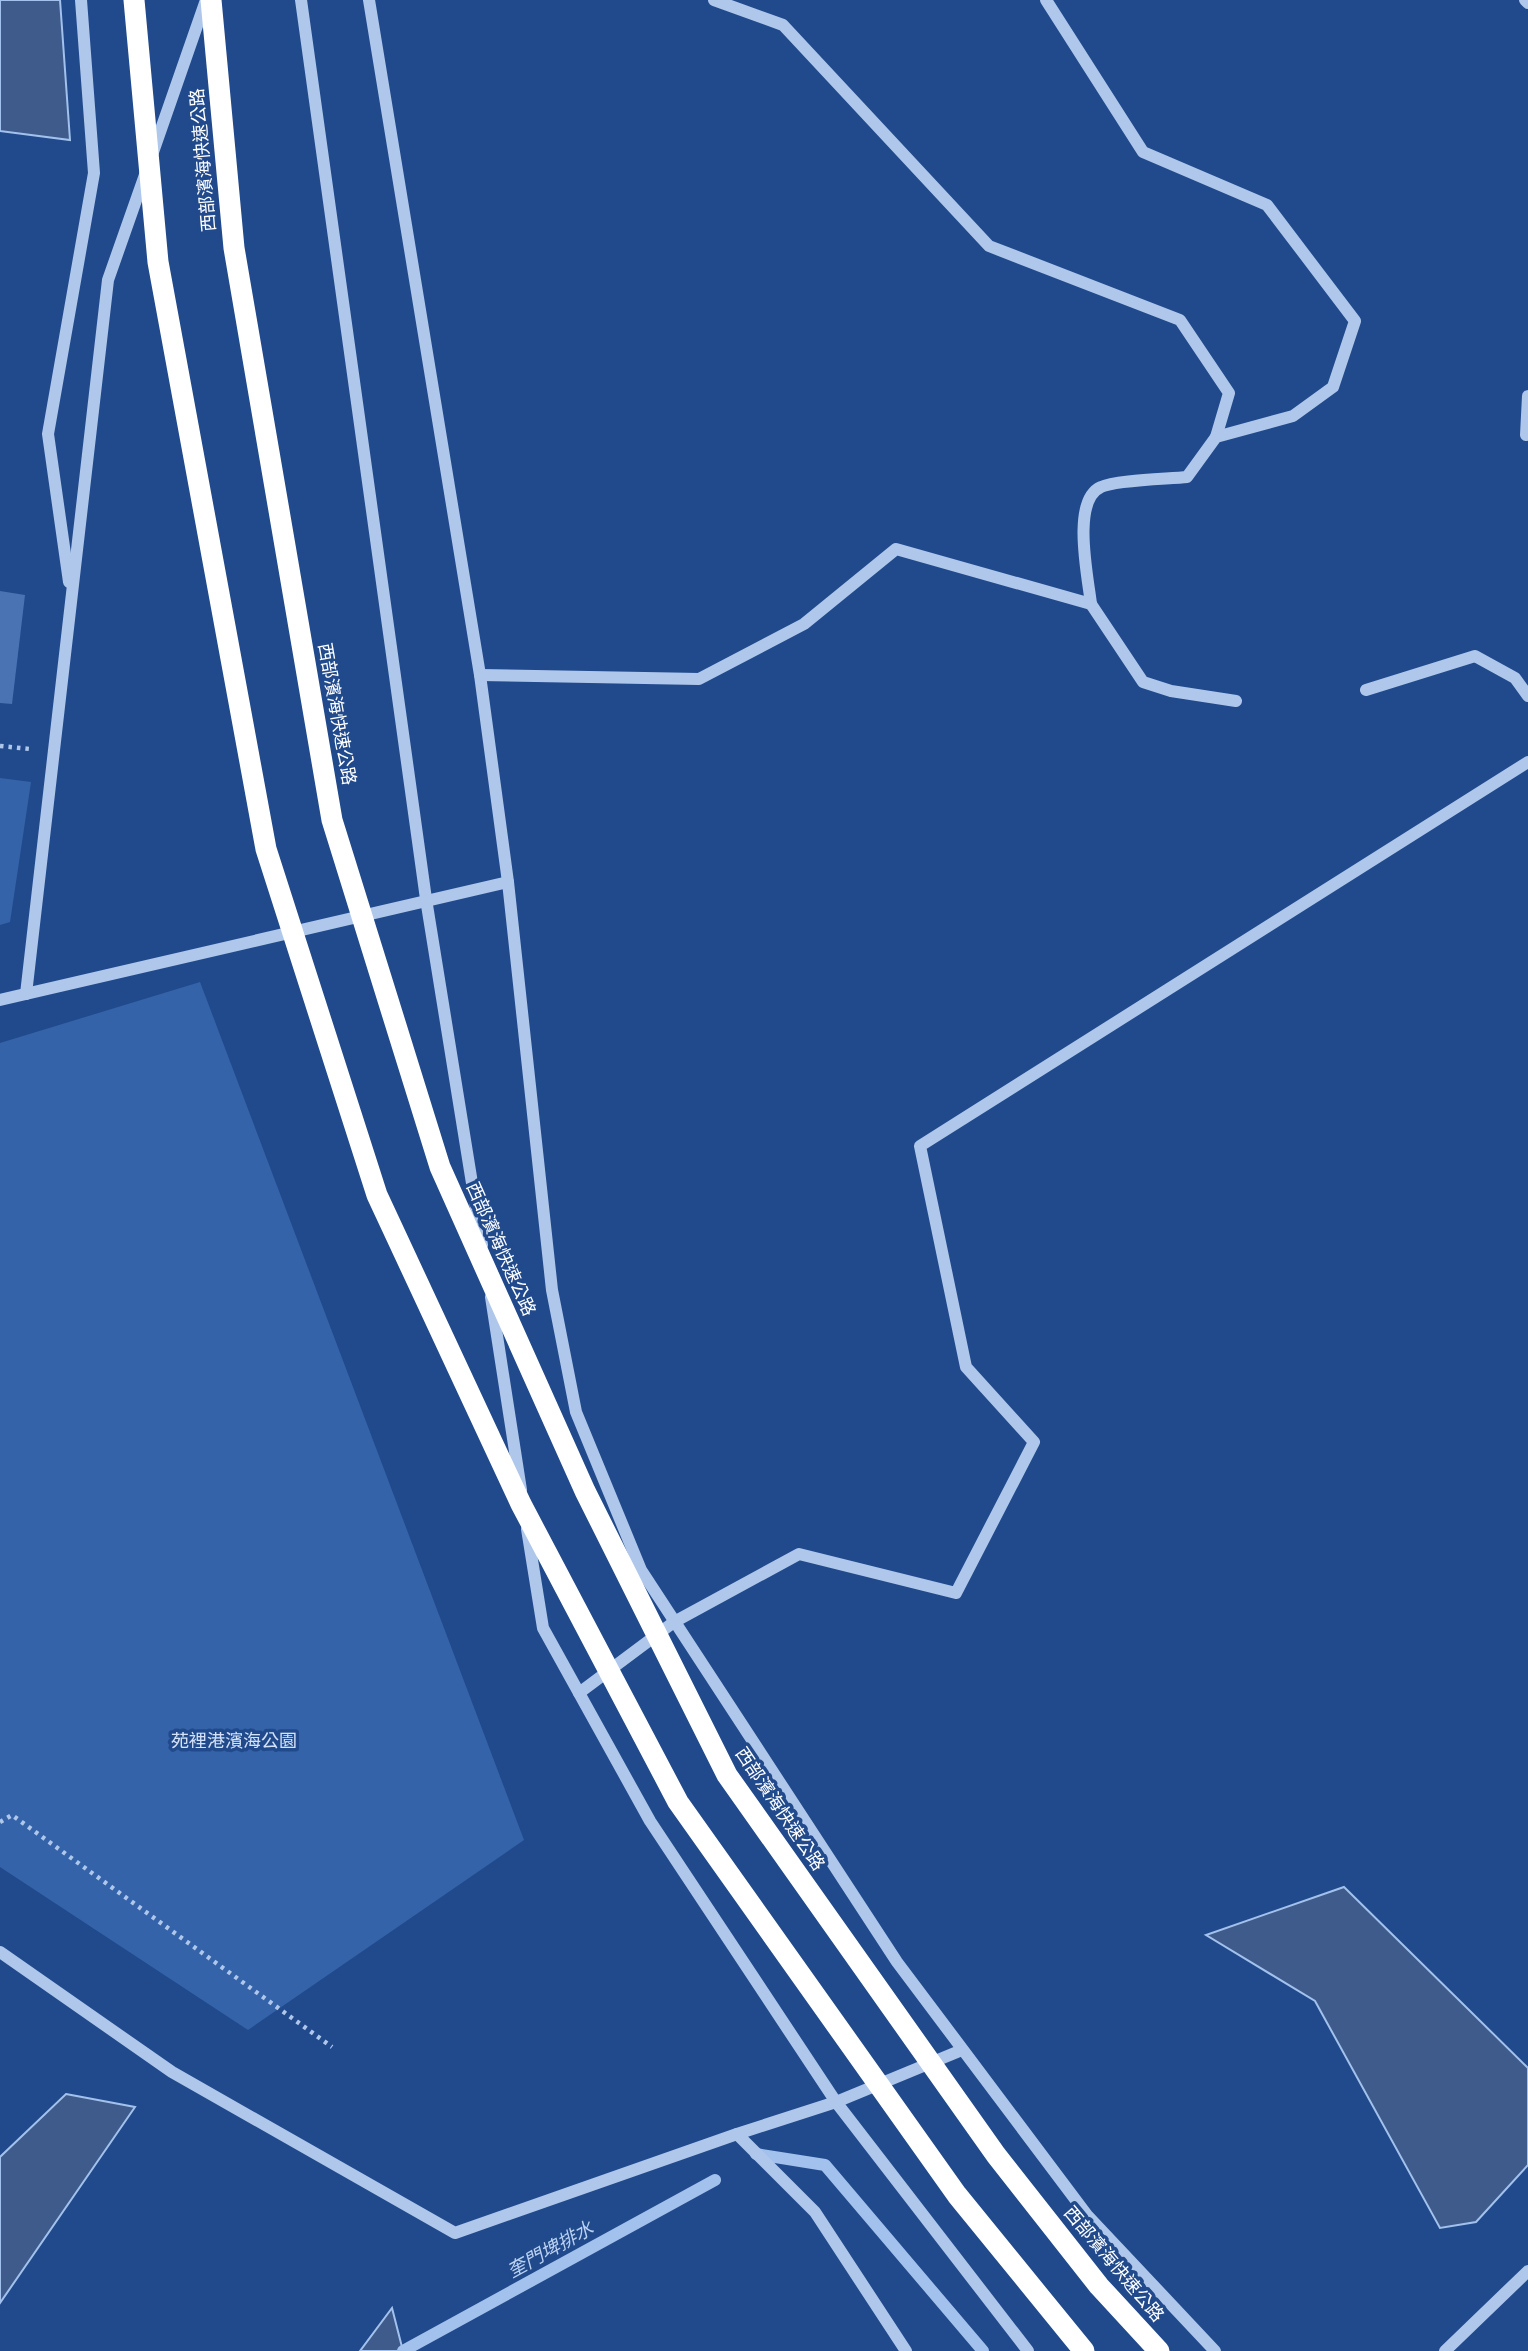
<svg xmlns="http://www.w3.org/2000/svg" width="1528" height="2351" font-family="Lato,'Noto Sans TC',sans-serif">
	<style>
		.green { fill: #3563a9 }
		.water { fill: #3e5b8b; stroke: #a2c1ec; stroke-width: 2 }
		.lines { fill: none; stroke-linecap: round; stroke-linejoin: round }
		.stream { stroke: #a2c1ec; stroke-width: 12 }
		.building { fill: #4a73b3 }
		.path { stroke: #afc7eb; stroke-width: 4.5; stroke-dasharray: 3.5 5; stroke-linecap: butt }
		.minor { stroke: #afc7eb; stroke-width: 12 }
		.highway { stroke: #fff; stroke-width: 21 }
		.labels { text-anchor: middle; stroke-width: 7; stroke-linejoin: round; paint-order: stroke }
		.street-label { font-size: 18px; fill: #fff; stroke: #214a8c }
		.park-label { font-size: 18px; fill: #d3e2f8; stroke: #214a8c }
		.water-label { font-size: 19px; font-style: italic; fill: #bad1f2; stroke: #214a8c }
	</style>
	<rect width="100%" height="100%" fill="#214a8c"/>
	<g class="green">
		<path d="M0,778L31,782L10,922L0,925Z"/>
		<path d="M200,982L524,1840L248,2030L0,1867V1043Z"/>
	</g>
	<g class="water">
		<path d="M0,0H60L70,140L0,131Z"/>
		<path d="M1344,1887L1528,2068V2165L1476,2222L1440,2228L1315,2001L1206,1935Z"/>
		<path d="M66,2094L135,2107L0,2303V2157Z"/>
		<path d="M392,2308L403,2351H360Z"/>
	</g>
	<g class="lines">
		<g class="stream">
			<path d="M756,2154L825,2165L983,2351"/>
			<path d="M403,2351L715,2180"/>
		</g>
	</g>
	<path class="building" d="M0,591L25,595L12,704L0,703Z"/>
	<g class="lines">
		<g class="path">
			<path d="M0,746L30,749"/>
			<path d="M0,1822L12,1815L332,2047"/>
		</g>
		<g class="minor">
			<path d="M301,0L426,899L482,1245"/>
			<path d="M369,0L480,675L508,882L552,1290L576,1412L641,1570L897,1962L1087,2215L1215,2351"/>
			<path d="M714,0L783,25L989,246L1180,320L1229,393L1216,437"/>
			<path d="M1525,0L1528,3"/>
			<path d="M152,155L206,0"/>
			<path d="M1526,435L1528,396"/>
			<path d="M69,582L48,434L94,173L81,0"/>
			<path d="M1091,604L1143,682L1171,691L1236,701"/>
			<path d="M480,675L699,679L804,624L896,549L1091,604C1088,577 1071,500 1101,487C1115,480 1168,479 1187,477L1216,437L1293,416L1333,387L1355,321L1267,205L1143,152L1046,0"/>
			<path d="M1366,690L1475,656L1515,678L1528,696"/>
			<path d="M26,994L108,280L146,172"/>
			<path d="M0,1000L508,882"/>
			<path d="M491,1297L521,1490"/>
			<path d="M527,1529L543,1628L650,1821L836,2102L1028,2351"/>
			<path d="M579,1693L674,1622L799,1554L956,1593L1034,1442L966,1367L920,1146L1528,762"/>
			<path d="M0,1952L172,2072L455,2233L737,2134L836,2102L962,2050"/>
			<path d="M737,2134L815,2212L906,2351"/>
			<path d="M1445,2351L1528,2271"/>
		</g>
		<g class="highway">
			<path d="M134,0L158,262L266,849L377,1195L521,1504L678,1802L957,2195L1084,2351"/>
			<path d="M211,0L234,248L332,820L440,1167L585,1491L727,1775L996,2155L1099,2286L1159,2351"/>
		</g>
	</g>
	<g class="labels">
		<g class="street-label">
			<text transform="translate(203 160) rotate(-95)" y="6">西部濱海快速公路</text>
			<text transform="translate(337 714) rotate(80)" y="6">西部濱海快速公路</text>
			<text transform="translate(501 1249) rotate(66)" y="6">西部濱海快速公路</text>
			<text transform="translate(780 1809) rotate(56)" y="6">西部濱海快速公路</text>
			<text transform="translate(1114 2264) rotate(50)" y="6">西部濱海快速公路</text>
		</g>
		<g class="park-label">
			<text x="234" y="1747">苑裡港濱海公園</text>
		</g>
		<g class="water-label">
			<text transform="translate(550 2249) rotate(-29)" y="7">奎門埤排水</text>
		</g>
	</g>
</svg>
